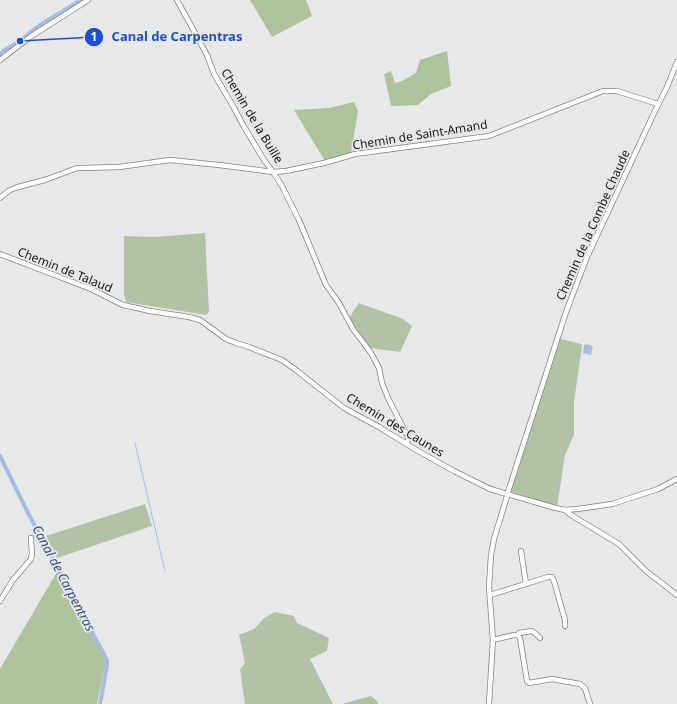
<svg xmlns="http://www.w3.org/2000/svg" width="677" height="704" font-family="'Noto Sans',sans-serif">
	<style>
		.green { fill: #b3c2a5 }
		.forest { fill: #aec29c }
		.water { fill: #a8bce0 }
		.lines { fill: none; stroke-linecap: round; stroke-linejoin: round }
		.stream { stroke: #a8bce0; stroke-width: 1 }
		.canal { stroke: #a8bce0; stroke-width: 4 }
		.street-casing { stroke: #828284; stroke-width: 6 }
		.street { stroke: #fff; stroke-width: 4.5 }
		.labels { text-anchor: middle; stroke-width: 3.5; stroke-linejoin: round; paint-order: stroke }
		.street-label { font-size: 12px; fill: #181818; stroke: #e7e8ea }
		.water-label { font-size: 13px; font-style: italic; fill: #375080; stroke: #e7e8ea }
		.leader { fill: none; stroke: #1d4ed8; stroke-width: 1.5 }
		.callout-dot { fill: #1d4ed8; stroke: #e7e8ea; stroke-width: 1.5 }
		.mark-label { font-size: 12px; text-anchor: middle; font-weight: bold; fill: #fff }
		.callout-label { font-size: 13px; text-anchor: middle; font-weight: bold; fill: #1d4ed8; stroke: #e7e8ea; stroke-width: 3.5; stroke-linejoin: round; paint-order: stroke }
	</style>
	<rect width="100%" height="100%" fill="#e7e8ea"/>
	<g class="green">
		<path d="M205,233L209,312L206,315L126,302L124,294V236L155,237Z"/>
		<path d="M359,303L403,319L412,326L400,352L371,348L355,329L349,318Z"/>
		<path d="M561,339L581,344L582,346L574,402V435L565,455L557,507L511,491L558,341Z"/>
		<path d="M145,504L152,526L57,558L46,536Z"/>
		<path d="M275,612L294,616L297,623L329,638L327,651L310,659L333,704H245L240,669L245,663L239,635L254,629L264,618Z"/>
	</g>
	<g class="forest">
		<path d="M250,0H306L312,16L272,37Z"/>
		<path d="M447,51L451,86L431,94L418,105L391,106L384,74L391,71L395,83L402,81L416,73L420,60Z"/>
		<path d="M354,102L358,111L351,152L325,161L294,110L329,108Z"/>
		<path d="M57,572L105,659V666L97,704H0V669Z"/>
		<path d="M371,696L377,701L378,704H342Z"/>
	</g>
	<path class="water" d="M586,344L593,346L591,355L583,353L584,345Z"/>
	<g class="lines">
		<g class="stream">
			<path d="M135,443L165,571"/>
			<path d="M479,481L500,490"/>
			<path d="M517,495L535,499"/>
		</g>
		<g class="canal">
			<path d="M40,25L81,0"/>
			<path d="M3,51L20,41L37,27"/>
			<path d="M0,54L1,53"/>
			<path d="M0,456L28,513L107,660V666L100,704"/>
		</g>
		<g class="street-casing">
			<g id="street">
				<path d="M177,0L207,55L214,74L233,106L243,125L264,160L273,172L282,186L299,220L326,285L339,303L353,329L371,353L379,368L382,383L388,398L409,439L406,443"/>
				<path d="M0,60L30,37L88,0"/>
				<path d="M0,198L10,190L18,187L45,180L77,168H82L119,167L170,160L219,165L273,172L286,171L324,163L355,154L489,136L603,91H617L658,104"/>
				<path d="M0,254L91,289L123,305L150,311L189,317L200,320L226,339L236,343L249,347L282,360L296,370L344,408L379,427L418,451L454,471L490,489L552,507L565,510L578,509L612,504L658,489L677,479"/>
				<path d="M508,492L566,312L587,257L654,113L667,87L677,62"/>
				<path d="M565,510L571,515L619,544L646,571L677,595"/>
				<path d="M521,551L526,584"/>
				<path d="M490,595L548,577H552L554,581L565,620V626"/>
				<path d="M0,601L13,580L31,559L32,554L31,538"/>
				<path d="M518,635L519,633L532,631L537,635L540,638"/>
				<path d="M493,640L514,635H518L520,638L527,681L529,683L552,679L580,684L585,688L590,704"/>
				<path d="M489,704L493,640L489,587L491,555L494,539L508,493"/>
			</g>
		</g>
		<use href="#street" class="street"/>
	</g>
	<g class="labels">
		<g class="street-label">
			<text transform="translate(252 116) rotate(59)" y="4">Chemin de la Buille</text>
			<text transform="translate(420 135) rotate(-9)" y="4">Chemin de Saint-Amand</text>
			<text transform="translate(593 225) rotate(-66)" y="4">Chemin de la Combe Chaude</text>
			<text transform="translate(65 270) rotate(22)" y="4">Chemin de Talaud</text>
			<text transform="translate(395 425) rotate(31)" y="4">Chemin des Caunes</text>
		</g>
		<g class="water-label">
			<text transform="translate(64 578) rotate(62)" y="5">Canal de Carpentras</text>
		</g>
	</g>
	<path class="leader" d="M20 41L94 37"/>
	<g class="callout-dot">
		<circle cx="20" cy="41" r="4"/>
		<circle cx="94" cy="37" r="10"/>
	</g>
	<g class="mark-label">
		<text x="94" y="41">1</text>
	</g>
	<g class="callout-label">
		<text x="177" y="41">Canal de Carpentras</text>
	</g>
</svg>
